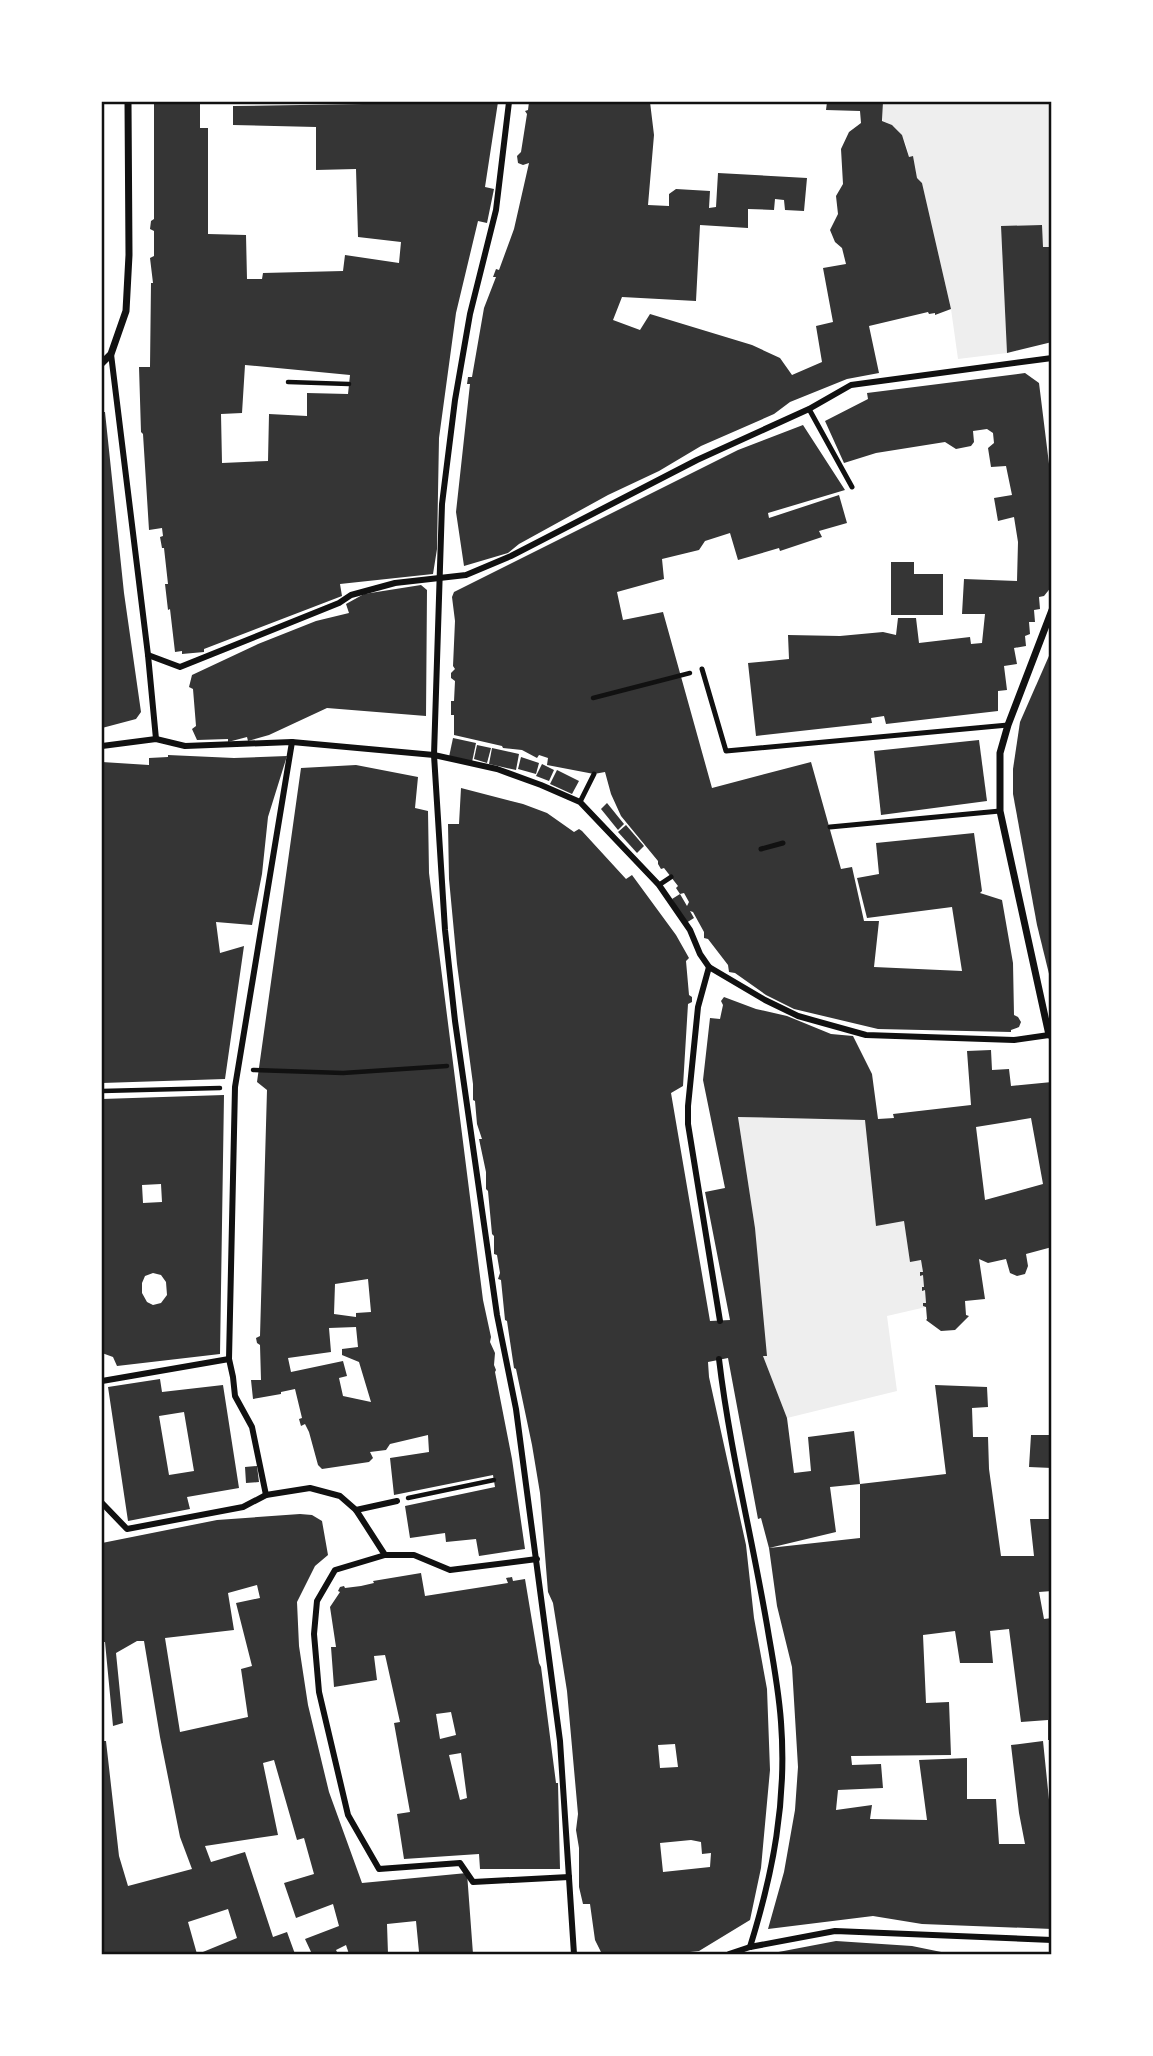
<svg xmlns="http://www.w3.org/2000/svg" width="1153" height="2056" font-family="'Exo 2',sans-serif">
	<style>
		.green { fill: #eee }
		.building { fill: #353535; fill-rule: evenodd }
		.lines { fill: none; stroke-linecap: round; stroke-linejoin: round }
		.path { stroke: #111; stroke-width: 4.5 }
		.service { stroke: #111; stroke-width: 5 }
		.pedestrian { stroke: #111; stroke-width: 6 }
		.minor { stroke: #111; stroke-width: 7 }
		.neatline { fill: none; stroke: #111; stroke-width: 2.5 }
	</style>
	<rect width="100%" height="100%" fill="#fff"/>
	<g class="green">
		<path d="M883,102H1051V247H1043L1041,225L1001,227L1007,353L958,359L951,309L922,183L917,178L913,156L909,157C906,140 900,127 883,121Z"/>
		<path d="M738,1117L865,1120L904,1221L910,1261L921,1260L923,1272L920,1273L923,1275L924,1287L922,1290H925L926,1303H923L926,1307L887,1316L897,1391L787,1418L763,1356L755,1228Z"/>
	</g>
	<g class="building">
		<path d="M154,102H200V128H208V234L246,235L247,279H262L263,273L343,271L345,255L399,263L401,242L358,237L356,169L316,170V127L233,125V106L363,104V102H498L485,187L494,189L487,223L478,221L456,313L439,438L437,549L433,574L340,584L342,596L204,649V652L182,654V651L175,652L170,609L168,610L165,584H168L164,548H162L160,537L163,536L162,528L149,530L143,434L141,432L139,367H150L151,283H153L150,258L154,256V231L150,229L151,221L154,219ZM245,365L350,375L348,394L307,393V416L269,414L268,461L222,463L221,414L242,413Z"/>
		<path d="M529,102H650L654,135L648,205L669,206V194L676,189L710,191L709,208L716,207L718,173L807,178L804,211L785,210L784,200L775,199L774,210L748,209V228L700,225L696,301L622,297L613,320L640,330L650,314L752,345L780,358L792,375L822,362L816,326L833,322L823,268L846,264L842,248L835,242L830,230L838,214L836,196L843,184L841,149L849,132L861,123L860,111L826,110L827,102H883L882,121L892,125L902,135L909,157L913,156L917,178L922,183L951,309L935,315V313L929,314L928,312L869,326L879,373L847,379L790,402L774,414L701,446L659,471L608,495L519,544L508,553L464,566L456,512L470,384H467L468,377H472L484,308L496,277H493L496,269L499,270L514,229L529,163L523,165L518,163L517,156L521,152L527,114L525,111L528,110Z"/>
		<path d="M1042,225L1043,247H1052V342L1007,353L1001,226Z"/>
		<path d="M1025,373L1039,383L1052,488V586L1044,596L1039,597L1040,609L1034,610L1035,622H1029L1030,634L1025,636L1026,646L1014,648L1017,664L1004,666L1007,690L998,691V711L886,724L884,716L871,718L872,723L756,736L748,663L789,659L788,635L840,636L883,632L896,635L898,618H916L919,643L970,637L971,644L982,643L985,614H962L964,579L1017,581L1018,542L1014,517L998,521L994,498L1012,495L1006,466L991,467L988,448L994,443L993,433L987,429L973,431L974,442L971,446L956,449L945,442L876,453L844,463L825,421L868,399L867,393Z"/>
		<path d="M102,412H105L124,593L141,712L136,719L102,728Z"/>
		<path d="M803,425L845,490L768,513L769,518L839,495L847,523L819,531L822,537L780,551L779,548L738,560L730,533L705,541L699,550L662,559L664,579L617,592L623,620L663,612L712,788L811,762L841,869L852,867L864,921H879L874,967L962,971L952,907L867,918L857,878L879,874L876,843L974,833L982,891L980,893L1002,900L1013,963L1014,1015L1018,1017L1021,1022L1019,1027L1011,1030V1032L878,1029L794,1009L766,995L735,973L729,972L728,965L708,939L704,938V932L693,912L690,911L694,918L686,923L672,899L680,894L687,906L689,902L684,893L680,894L676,888L678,886L664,868L661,869L658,864V861L621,816L611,794L605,772L594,774L547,765L548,758L539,755L537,758L522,750L503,748L502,746L454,735V715H451V701H454L455,681L451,678V673L455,669L453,666L455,621L452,597L454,592L738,450Z"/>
		<path d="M891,562H914V574H943V615H891Z"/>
		<path d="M421,585L427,590L426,716L327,708L269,735L248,741L247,737L228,742V739L197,740L192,729L196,726L193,689L189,687L192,675L258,644L316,621L349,613L346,604L364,594Z"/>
		<path d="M1052,649V982H1051L1037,925L1013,794V769L1020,722Z"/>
		<path d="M453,738L476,743L472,762L449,757Z"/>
		<path d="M979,740L987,801L881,815L874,751Z"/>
		<path d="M477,745L491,748L487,763L474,759Z"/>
		<path d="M492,748L519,754L516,770L489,764Z"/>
		<path d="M168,755L234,758L287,756L268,817L262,874L252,925L216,922L220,953L244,946L225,1079L102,1083V762L149,765V758L168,757Z"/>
		<path d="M521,757L539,763L536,774L518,769Z"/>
		<path d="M542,764L554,770L549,781L536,776Z"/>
		<path d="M356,765L418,777L415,808L428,811L429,873L483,1300L491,1337L490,1342L495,1353L494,1365L496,1370L495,1372L512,1459L525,1549L479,1556L476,1539L446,1542L445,1533L410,1538L405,1506L495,1487L493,1475L394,1495L390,1458L429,1452L428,1435L390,1444L386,1450L370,1452L373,1458L369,1462L322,1469L318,1465L309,1432L305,1424L301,1426L299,1419L302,1418L295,1389L281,1392V1394L253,1399L251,1380H261L260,1345L257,1343L256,1338L260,1336L267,1090L257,1082L301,768ZM368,1279L371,1312L356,1313V1317L334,1314L335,1284ZM356,1327L358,1347L342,1349V1355L359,1362L371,1402L343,1396L339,1378L347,1376L343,1361L291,1372L288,1358L331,1352L329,1328Z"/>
		<path d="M557,770L579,781L572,794L550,784Z"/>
		<path d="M461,788L523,804L547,813L574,832L579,829L582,831L626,879L632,875L676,935L689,958L686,961L689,995L692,997V1002L688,1004L683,1086L671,1093L710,1321L730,1320L705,1192L725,1188L703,1080L710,1018L720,1019L723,1005L721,1001L724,997L756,1009L787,1016L831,1034L853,1036L872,1074L878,1119L894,1118L893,1114L971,1105L967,1051L991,1050L992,1070L1009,1069L1011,1086L1052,1082V1247L1026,1254L1028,1266L1025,1274L1017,1276L1010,1273L1006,1259L988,1263L979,1259L985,1299L965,1301L966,1315L969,1316L955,1330L941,1331L926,1320L927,1319L926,1307L923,1306V1303H926L925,1290L922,1291V1287H924L923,1275L920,1276V1272H923L921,1260L910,1262L904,1221L876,1226L865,1120L738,1117L755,1228L767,1356H763L787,1418L794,1473L811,1471L808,1437L854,1431L860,1484L946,1474L935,1385L987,1387L988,1407L972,1408L973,1437H988L989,1469L1001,1556H1034L1030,1519H1052V1591L1039,1592L1044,1619L1052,1618V1740H1048V1720L1021,1722L1009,1629L990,1631L993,1663H960L955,1631L923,1635L926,1703L949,1702L951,1755L851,1756L852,1765L881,1764L883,1788L838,1790L836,1810L872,1805L870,1819L927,1820L919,1760L967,1758V1799H996L999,1844H1025L1019,1813L1011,1745L1043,1741L1052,1829V1929L922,1924L873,1916L768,1929L784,1872L795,1810L798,1767L792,1667L777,1606L769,1548L860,1538V1484L830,1487L836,1532L769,1548L761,1518L758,1519L728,1358L708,1362L709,1377L746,1545L754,1618L767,1689L770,1770L761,1868L750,1920L699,1951L672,1954H602L595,1940L590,1904H583L579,1887V1848L576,1830L578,1814L567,1691L553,1603L548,1592L540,1493L532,1445L516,1369L514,1368L507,1321L505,1320L501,1280L498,1279L500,1273L497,1255L494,1254V1236L492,1234L488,1191L486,1189V1172L479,1139H482L477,1124L475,1101L473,1100V1084L457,964L449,879L448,824H459ZM1031,1118L1043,1184L985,1200L976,1127ZM675,1744L678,1767L660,1768L658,1745ZM691,1840L701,1842L702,1854L711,1853L710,1867L663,1872L660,1843Z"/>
		<path d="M607,803L624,824L618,830L601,809Z"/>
		<path d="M626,825L644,846L637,853L618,832Z"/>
		<path d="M224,1095L220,1354L117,1366L113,1357L102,1353V1099ZM161,1184L162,1202L143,1203L142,1185ZM153,1273L161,1275L166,1282L167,1295L161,1303L153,1305L147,1302L142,1293V1283L145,1276Z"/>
		<path d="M160,1379L162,1392L223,1385L239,1488L187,1497L190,1509L128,1521L108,1387ZM184,1412L194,1471L169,1475L159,1416Z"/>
		<path d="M1031,1435H1052V1468L1029,1467Z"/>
		<path d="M257,1466L259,1482L246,1483L245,1467Z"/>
		<path d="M300,1514L312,1515L322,1521L328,1555L315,1566L297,1602L299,1646L308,1705L329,1792L362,1883L467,1873L473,1954H408V1953L419,1952L416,1921L387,1924L388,1954H349L346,1945L336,1950L338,1954H312L305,1939L339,1926L333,1904L296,1918L284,1883L314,1874L304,1838L297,1840L274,1760L263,1763L278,1835L205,1846L211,1862L245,1852L273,1937L287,1932L295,1954H198L237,1938L228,1909L188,1922L197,1954H102V1741H106L119,1856L128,1886L192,1869L180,1837L160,1737L144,1641H137L116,1653L123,1723L113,1726L105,1642H102V1543L217,1520ZM257,1585L260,1598L236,1603L252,1666L241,1669L248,1717L180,1732L165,1638L234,1630L228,1593Z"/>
		<path d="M421,1573L425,1596L508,1583L506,1578L512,1577L513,1581L525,1579L539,1663L541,1667L556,1783H558L560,1869H480L479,1854L404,1859L397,1814L410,1812L394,1723L400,1722L386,1659L385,1655L374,1656L377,1680L334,1687L331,1647H336L330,1607L340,1592L338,1591L340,1587L344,1586L345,1588L361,1586L374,1583L373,1581ZM451,1712L456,1735L440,1739L436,1714ZM461,1753L467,1798L460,1800L449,1755Z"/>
		<path d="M836,1941L912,1946L951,1954H768Z"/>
	</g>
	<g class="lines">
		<g class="path">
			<path d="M288,382L349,384"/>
			<path d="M593,698L690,673"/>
			<path d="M253,1070L343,1073L447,1066"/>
			<path d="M102,1091L220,1088"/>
			<path d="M408,1498L494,1480"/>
		</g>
		<g class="service">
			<path d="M809,409L852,487"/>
			<path d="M702,669L726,751L1008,725"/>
			<path d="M580,802L594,774"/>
			<path d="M830,827L1000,811"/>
			<path d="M761,849L783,843"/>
			<path d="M659,885L671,877"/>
		</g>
		<g class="pedestrian">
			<path d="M509,102L496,210L470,314L455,400L442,504L434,755L445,930L455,1021L497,1315L516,1409L560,1741L574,1954"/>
			<path d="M111,354L148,655L156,739"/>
			<path d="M148,655L180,667L339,603L351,595L395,583L466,575L511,556L697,460L809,409L851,385L1052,358"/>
			<path d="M102,746L156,739L185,746L292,742L434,755L497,769L541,785L580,802L659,885L690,930L700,954L709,967L765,1000L798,1016L866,1035L1014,1040L1049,1035"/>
			<path d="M709,967L698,1007L688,1106V1124L720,1321"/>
			<path d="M719,1359C730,1452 754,1545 769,1637C774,1665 779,1694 781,1722C787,1801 773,1873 750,1947"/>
			<path d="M102,1381L229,1359"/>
			<path d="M266,1495L252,1427L235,1396L233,1377L229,1359L235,1087L292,742"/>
			<path d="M102,1503L127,1529L243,1507L266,1495L310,1488L340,1496L356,1510L385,1555H414L450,1570L537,1559"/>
			<path d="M356,1510L397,1501"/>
			<path d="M385,1555L335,1570L317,1601L314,1634L319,1692L348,1815L379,1869L460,1863L473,1882L569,1877"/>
			<path d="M729,1954L750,1947L835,1931L1052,1940"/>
		</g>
		<g class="minor">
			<path d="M102,363L111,354L126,311L129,255L128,102"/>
			<path d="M1052,610L1008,725L1000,753V811L1049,1035L1052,1036"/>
		</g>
	</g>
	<rect width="1153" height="2056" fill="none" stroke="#ffffff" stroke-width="206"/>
	<rect x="103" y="103" width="947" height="1850" class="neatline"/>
</svg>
